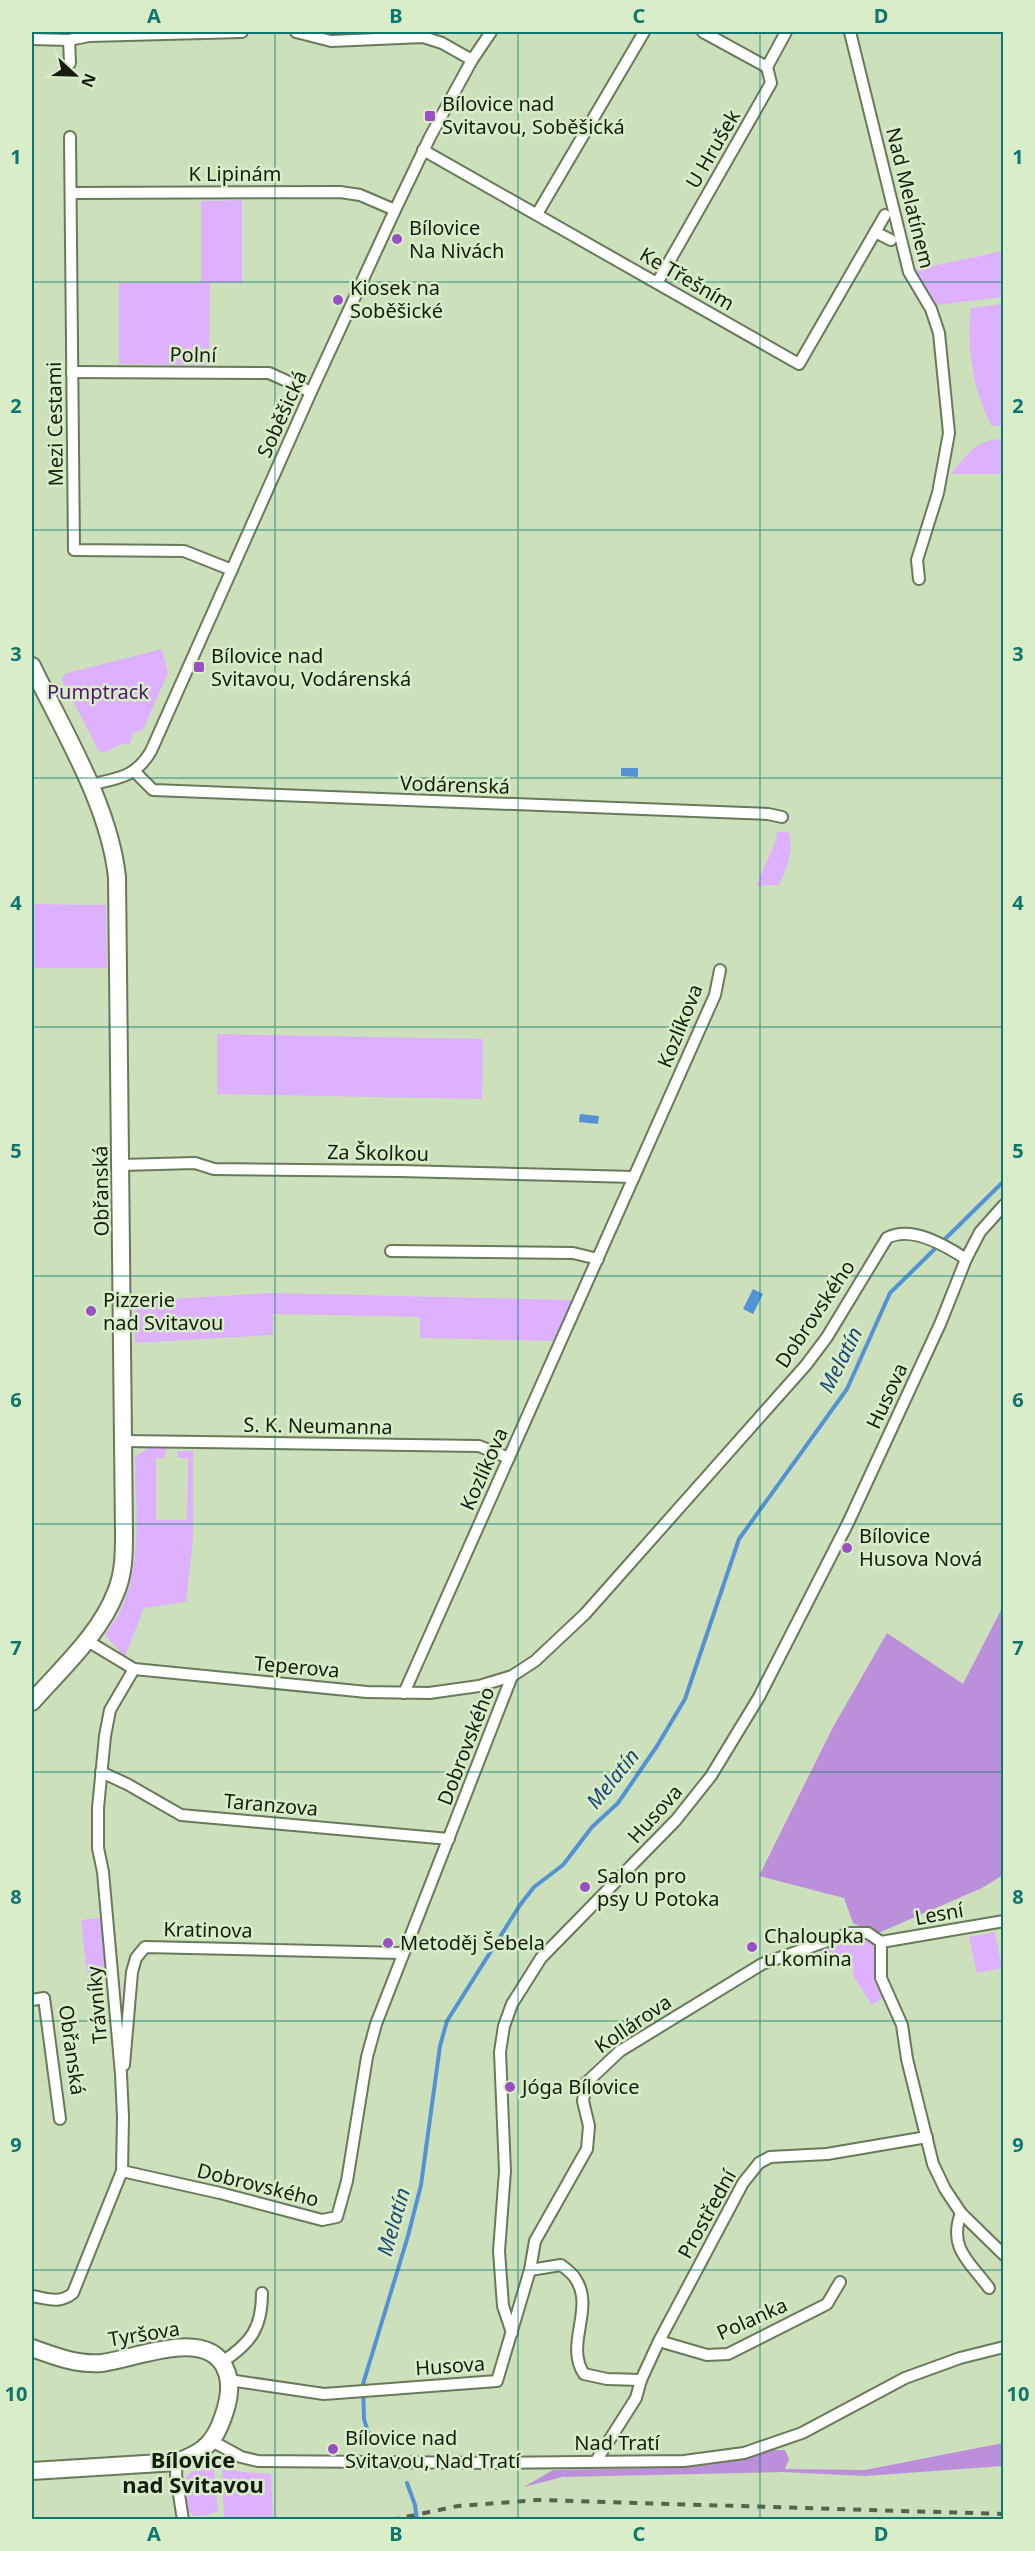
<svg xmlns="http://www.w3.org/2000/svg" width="1035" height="2551" font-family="'Noto Sans',sans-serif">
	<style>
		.green { fill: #ddb1fe }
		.forest { fill: #bb8fda }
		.water { fill: #5493d3 }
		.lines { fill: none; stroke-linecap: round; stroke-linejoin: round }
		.stream { stroke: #5493d3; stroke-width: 4 }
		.minor-casing { stroke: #697a59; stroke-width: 14 }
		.secondary-casing { stroke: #697a59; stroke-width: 20 }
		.minor { stroke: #fff; stroke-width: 10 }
		.secondary { stroke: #fff; stroke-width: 16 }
		.rail { stroke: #58634e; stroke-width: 4; stroke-dasharray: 8 8; stroke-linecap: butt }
		.grid { fill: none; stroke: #0f766e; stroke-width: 1.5; stroke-opacity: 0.55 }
		.poi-dot { fill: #9850c4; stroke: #d9edc9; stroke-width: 2 }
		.labels { text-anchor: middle; stroke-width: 5; stroke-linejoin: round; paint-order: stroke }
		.poi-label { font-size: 20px; fill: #161d10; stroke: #d9edc9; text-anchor: start }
		.street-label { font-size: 20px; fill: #161d10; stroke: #d9edc9 }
		.park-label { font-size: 20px; fill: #50166f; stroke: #d9edc9 }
		.water-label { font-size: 21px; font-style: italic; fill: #1c4873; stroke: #d9edc9 }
		.quarter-label { font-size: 22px; font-weight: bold; fill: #161d10; stroke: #d9edc9 }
		.neatline { fill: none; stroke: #0f766e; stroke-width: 2 }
		.grid-label { font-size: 20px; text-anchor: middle; font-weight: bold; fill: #0f766e }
	</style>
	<rect width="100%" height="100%" fill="#cce0bc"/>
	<g class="green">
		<path d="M242,200V283H210L209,365L119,364V283H201V201Z"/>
		<path d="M1003,251V297L936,305L914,270Z"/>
		<path d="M1003,304H1004L1003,427L991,425C973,390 966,347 971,308Z"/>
		<path d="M1003,439V474H951C968,454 976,439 1003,439Z"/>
		<path d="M162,649L168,673L143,730L133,733L130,744H122L103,753L99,751L62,680L64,674Z"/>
		<path d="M777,832H789C793,853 788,866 779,885L756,886L776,840Z"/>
		<path d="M32,904L106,905L107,968H32Z"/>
		<path d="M217,1034L483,1039L482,1099L217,1094Z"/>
		<path d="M271,1293L572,1300L554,1341L420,1338V1317L273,1314V1335L135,1343L134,1301Z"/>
		<path d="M148,1448H166L165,1458H156V1520H187L188,1458H178L177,1451H193V1538L186,1602L144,1608L125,1657L105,1635C112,1624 120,1614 124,1602C142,1558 135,1503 135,1457Z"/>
		<path d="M102,1918L108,1971L87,1973L81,1920Z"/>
		<path d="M995,1932L1002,1968L977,1973L969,1937Z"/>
		<path d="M853,1938C887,1937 870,1958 875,1980C877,1986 880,1992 883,1998L872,2005L854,1977L850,1953L825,1962L819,1948Z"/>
		<path d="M222,2465L242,2472L271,2474L273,2519H224Z"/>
		<path d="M214,2467L218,2510L209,2515L195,2516L188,2511L182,2482H186V2477L191,2472Z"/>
	</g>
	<g class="forest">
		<path d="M1003,1578V1875L982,1888L876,1934L853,1923L844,1898L759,1876L832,1729L887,1633L963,1684L1001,1610Z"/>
		<path d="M1003,2443V2466L865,2476L783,2472L562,2477L524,2487L553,2470L655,2468L714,2464L773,2450H785L789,2459L785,2469L865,2470Z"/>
	</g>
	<g class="water">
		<path d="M621,768H638V777L621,776Z"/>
		<path d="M580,1114L599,1116L598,1124L579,1122Z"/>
		<path d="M753,1289L763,1294L753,1314L743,1309Z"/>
	</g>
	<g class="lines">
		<g class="stream">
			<path d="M371,2442L364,2419L363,2384L408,2236L421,2185L440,2046L447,2021L520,1905L534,1887L563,1865L592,1827L618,1803L657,1746L685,1699L739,1539L847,1389L890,1293L1004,1181"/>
			<path d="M407,2483L415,2505L417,2520"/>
		</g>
		<g class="minor-casing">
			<g id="minor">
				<path d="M296,32L331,41L423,37L442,43L472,60"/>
				<path d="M703,32L767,67"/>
				<path d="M850,32L909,272L931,309L939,333L949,433L938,493L917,560L919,579"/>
				<path d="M32,39L69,40L89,36L242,32"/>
				<path d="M69,40L70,63"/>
				<path d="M70,137L74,550L184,551L232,570"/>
				<path d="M423,150L799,364L885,215"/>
				<path d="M71,193L340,192L360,195L395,210"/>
				<path d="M537,214L644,32"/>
				<path d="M875,232L891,240"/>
				<path d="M657,283L771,83L767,67L786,32"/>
				<path d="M72,372L269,373L311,392"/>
				<path d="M135,772L153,790L768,814L782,817"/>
				<path d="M89,785C118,778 135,778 151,751L311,392L395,210L430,137L472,60L491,32"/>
				<path d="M121,1165L195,1163L214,1169L400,1171L634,1177"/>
				<path d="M391,1251L573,1253L598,1259"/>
				<path d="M123,1441L479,1446L509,1458"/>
				<path d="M86,1640L134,1669L367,1692L429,1693L479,1686L512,1676L535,1661L585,1614L806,1365L827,1337L887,1238C911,1225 945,1245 966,1259"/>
				<path d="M404,1693L715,995L720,970"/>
				<path d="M101,1772L127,1784L181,1815L449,1839"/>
				<path d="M881,1942V1978L902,2025L907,2059L933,2164L945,2189L961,2213L1004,2255"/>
				<path d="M881,1942L1004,1921"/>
				<path d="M32,2000L44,1998L60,2119"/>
				<path d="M124,2065L132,1972L136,1958L145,1947L402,1953"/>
				<path d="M122,2171L220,2193L322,2220L337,2217L347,2181L367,2057L376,2024L512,1676"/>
				<path d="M961,2213C948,2248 969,2261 989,2288"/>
				<path d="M530,2270L561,2265C566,2269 572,2273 575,2278C596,2308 564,2344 584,2374L607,2379L641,2380"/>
				<path d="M32,2296C48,2299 60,2304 73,2293L122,2171L123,2117L121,2074L103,1872L98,1848V1808L105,1736L110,1710L134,1669"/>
				<path d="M512,2333L503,2306L499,2251L505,2171L500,2052L504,2026L512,2004L541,1958L676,1820L711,1776L759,1697L848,1523L941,1322L966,1259L980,1232L1004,1205"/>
				<path d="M659,2341L743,2183L759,2163L770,2157L827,2154L927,2137"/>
				<path d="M222,2362C251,2343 262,2328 262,2293"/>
				<path d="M229,2380L324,2394L497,2381L530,2270L535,2241L587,2149L589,2126L583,2101L586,2083L620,2051L762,1964L850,1933H868L881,1942"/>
				<path d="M212,2441L241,2457L258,2461L495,2463L684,2461L744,2453L802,2433L905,2378L960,2358L1004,2347"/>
				<path d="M596,2461L636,2398L641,2380L659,2341L707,2355L728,2354L827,2304L840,2282"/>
				<path d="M177,2462L176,2475L183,2520"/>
			</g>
		</g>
		<g class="secondary-casing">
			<g id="secondary">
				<path d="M32,666C63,731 109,804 117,877L124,1533C124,1553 124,1573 116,1592C100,1634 61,1669 32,1702"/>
				<path d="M32,2348C54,2356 77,2365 102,2363C135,2359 206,2327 225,2368C234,2386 227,2408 220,2425C211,2447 198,2454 177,2462L32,2471"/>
			</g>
		</g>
		<use href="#minor" class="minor"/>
		<use href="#secondary" class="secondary"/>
		<path class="rail" d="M391,2520L458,2506L538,2500L1004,2514"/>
	</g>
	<path class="grid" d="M275,32V2520M518,32V2520M760,32V2520M32,282H1004M32,530H1004M32,778H1004M32,1027H1004M32,1276H1004M32,1524H1004M32,1772H1004M32,2021H1004M32,2270H1004"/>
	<g class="poi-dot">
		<rect x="424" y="110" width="12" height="12" rx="3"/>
		<circle cx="397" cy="239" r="6"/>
		<circle cx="338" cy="300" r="6"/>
		<rect x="193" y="661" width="12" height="12" rx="3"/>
		<circle cx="91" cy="1311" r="6"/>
		<circle cx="847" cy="1548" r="6"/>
		<circle cx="585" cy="1887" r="6"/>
		<circle cx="388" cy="1943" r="6"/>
		<circle cx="752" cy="1947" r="6"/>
		<circle cx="510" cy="2087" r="6"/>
		<circle cx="333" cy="2449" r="6"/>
	</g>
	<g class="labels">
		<g class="poi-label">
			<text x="442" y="111">Bílovice nad<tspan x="442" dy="23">Svitavou, Soběšická</tspan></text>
			<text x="409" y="235">Bílovice<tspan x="409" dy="23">Na Nivách</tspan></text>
			<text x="350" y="295">Kiosek na<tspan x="350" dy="23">Soběšické</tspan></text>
			<text x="211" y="663">Bílovice nad<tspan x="211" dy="23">Svitavou, Vodárenská</tspan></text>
			<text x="103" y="1307">Pizzerie<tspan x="103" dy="23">nad Svitavou</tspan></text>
			<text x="859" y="1543">Bílovice<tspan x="859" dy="23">Husova Nová</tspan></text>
			<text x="597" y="1883">Salon pro<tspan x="597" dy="23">psy U Potoka</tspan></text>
			<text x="764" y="1943">Chaloupka<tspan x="764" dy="23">u komina</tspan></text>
			<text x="400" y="1950">Metoděj Šebela</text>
			<text x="522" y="2094">Jóga Bílovice</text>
			<text x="345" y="2445">Bílovice nad<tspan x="345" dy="23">Svitavou, Nad Tratí</tspan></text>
		</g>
		<g class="street-label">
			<text transform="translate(713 149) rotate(-60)" y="7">U Hrušek</text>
			<text x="235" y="181">K Lipinám</text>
			<text transform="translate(910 198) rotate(76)" y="7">Nad Melatínem</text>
			<text transform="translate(687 279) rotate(30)" y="7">Ke Třešním</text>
			<text transform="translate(193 355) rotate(1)" y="7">Polní</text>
			<text transform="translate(282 414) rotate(-66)" y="7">Soběšická</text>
			<text transform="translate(55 424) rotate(-91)" y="7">Mezi Cestami</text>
			<text transform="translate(455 785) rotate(2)" y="7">Vodárenská</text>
			<text transform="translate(680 1026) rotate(-68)" y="7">Kozlíkova</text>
			<text transform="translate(378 1153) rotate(1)" y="7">Za Školkou</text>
			<text transform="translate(101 1191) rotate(-91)" y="7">Obřanská</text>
			<text transform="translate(815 1314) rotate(-56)" y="7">Dobrovského</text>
			<text transform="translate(887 1396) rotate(-65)" y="7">Husova</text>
			<text transform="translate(318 1426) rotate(1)" y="7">S. K. Neumanna</text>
			<text transform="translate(484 1469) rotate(-66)" y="7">Kozlíkova</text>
			<text transform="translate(297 1667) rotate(5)" y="7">Teperova</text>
			<text transform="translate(466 1746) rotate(-69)" y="7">Dobrovského</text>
			<text transform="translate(271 1805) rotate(5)" y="7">Taranzova</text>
			<text transform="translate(655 1814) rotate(-48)" y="7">Husova</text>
			<text transform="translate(939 1914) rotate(-10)" y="7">Lesní</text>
			<text transform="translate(208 1930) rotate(1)" y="7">Kratinova</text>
			<text transform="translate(97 2005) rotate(-95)" y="7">Trávníky</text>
			<text transform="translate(633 2024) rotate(-34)" y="7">Kollárova</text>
			<text transform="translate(72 2050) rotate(82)" y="7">Obřanská</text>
			<text transform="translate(258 2185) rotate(14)" y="7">Dobrovského</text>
			<text transform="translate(707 2214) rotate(-61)" y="7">Prostřední</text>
			<text transform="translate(752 2319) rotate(-24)" y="7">Polanka</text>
			<text transform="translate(144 2334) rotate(-9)" y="7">Tyršova</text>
			<text transform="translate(450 2366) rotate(-4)" y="7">Husova</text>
			<text x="617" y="2450">Nad Tratí</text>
		</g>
		<g class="park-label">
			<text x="98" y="699">Pumptrack</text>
		</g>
		<g class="water-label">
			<text transform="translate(841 1360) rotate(-63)" y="7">Melatín</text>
			<text transform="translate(613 1779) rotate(-51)" y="7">Melatín</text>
			<text transform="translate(394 2222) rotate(-74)" y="7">Melatín</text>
		</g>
		<g class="quarter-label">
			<text x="193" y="2468">Bílovice<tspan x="193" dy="25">nad Svitavou</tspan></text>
		</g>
	</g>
	<rect width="1035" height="2551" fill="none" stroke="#d9edc9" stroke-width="66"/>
	<g transform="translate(75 75) rotate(112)" stroke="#d9edc9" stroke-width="4.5" paint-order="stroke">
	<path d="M0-4.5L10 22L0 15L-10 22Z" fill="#161d10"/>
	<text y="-9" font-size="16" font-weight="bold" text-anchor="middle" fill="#161d10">N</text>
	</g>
	<rect x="33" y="33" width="969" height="2485" class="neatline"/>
	<g class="grid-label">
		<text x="154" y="23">A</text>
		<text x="396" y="23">B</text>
		<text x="639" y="23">C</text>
		<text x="881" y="23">D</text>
		<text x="16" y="164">1</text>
		<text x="1018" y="164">1</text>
		<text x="16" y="413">2</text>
		<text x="1018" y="413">2</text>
		<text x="16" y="661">3</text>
		<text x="1018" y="661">3</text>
		<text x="16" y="910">4</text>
		<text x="1018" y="910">4</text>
		<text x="16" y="1158">5</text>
		<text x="1018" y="1158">5</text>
		<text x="16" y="1407">6</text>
		<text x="1018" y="1407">6</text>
		<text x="16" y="1655">7</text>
		<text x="1018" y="1655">7</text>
		<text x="16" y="1904">8</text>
		<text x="1018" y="1904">8</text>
		<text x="16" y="2152">9</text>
		<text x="1018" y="2152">9</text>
		<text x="16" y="2401">10</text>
		<text x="1018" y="2401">10</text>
		<text x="154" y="2541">A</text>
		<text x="396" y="2541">B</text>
		<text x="639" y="2541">C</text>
		<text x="881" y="2541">D</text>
	</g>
</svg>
